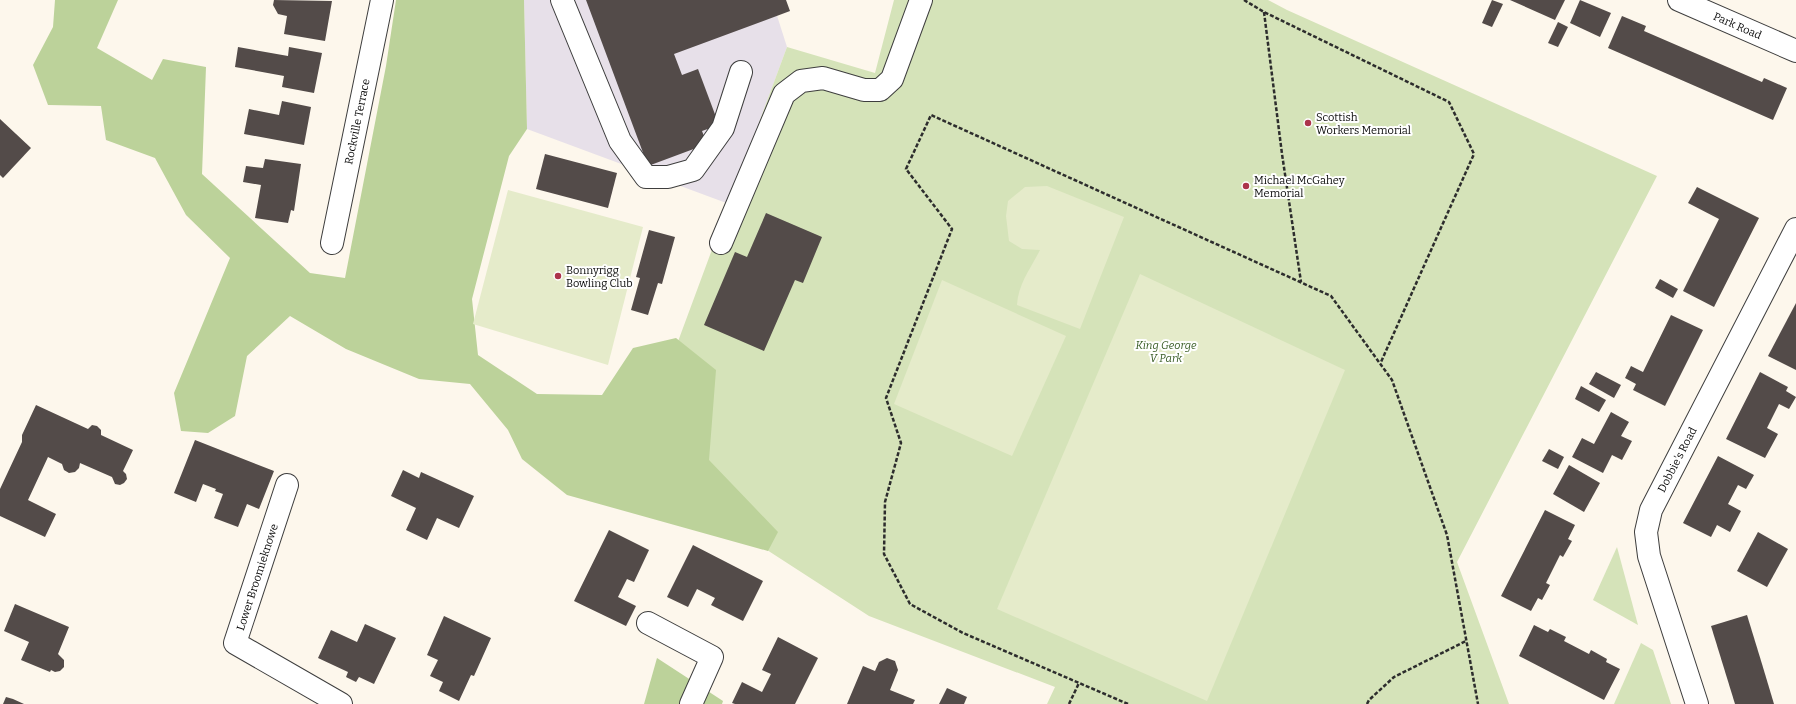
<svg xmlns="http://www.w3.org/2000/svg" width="1796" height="704" font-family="Bitter,serif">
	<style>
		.industrial { fill: #e7e0e9 }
		.green { fill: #d5e3b9 }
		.forest { fill: #bcd29a }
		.pitch { fill: #e5ebca }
		.building { fill: #534b49 }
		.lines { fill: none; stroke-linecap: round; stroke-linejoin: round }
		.minor-casing { stroke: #3e3e3e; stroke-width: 24 }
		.path { stroke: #2d2d2d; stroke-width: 2.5; stroke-dasharray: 4 2; stroke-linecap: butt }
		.minor { stroke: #fff; stroke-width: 22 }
		.poi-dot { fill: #ac334b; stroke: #fff; stroke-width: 1.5 }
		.labels { text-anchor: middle; stroke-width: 4; stroke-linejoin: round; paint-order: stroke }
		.street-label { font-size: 11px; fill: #0b0b0b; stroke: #fff }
		.poi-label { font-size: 11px; fill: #0b0b0b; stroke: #fff; text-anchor: start }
		.park-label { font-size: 11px; font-style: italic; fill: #375b23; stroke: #fff }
	</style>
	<rect width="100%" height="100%" fill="#fdf7ec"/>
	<path class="industrial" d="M524,0H772L787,47L729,204L527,129Z"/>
	<g class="green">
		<path d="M894,0H1268L1287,10L1657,176L1457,562L1509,704H1047L1055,687L869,616L633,463L787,47L875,73Z"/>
		<path d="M1617,547L1638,625L1593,600Z"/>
		<path d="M1641,643L1653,650L1671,704H1614Z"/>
	</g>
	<g class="forest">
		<path d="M55,0H118L97,48L152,80L163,59L206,67L202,174L310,273L345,278L386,66L396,0H524L527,129L509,156L472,299L478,355L537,394L602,395L633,348L676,338L716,370L709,460L778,532L768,551L567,495L522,459L508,430L470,384L419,379L346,349L290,316L247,356L235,416L208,433L181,431L174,393L230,258L186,215L155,158L106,140L101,106L48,105L33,65L53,27Z"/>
		<path d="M657,658L723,701L722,704H644Z"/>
	</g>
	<g class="pitch">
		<path d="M1047,186L1124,217L1080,329L1017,305C1018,284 1031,268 1040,250L1022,249L1009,241L1006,216L1008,201L1025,187Z"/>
		<path d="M508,190L643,227L608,365L473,324Z"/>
		<path d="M1140,274L1345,370L1207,701L997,609Z"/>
		<path d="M942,280L1066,336L1012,456L894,404Z"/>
	</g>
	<g class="building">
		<path d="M274,0L332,1L325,41L284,34L287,16L278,14L273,5Z"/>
		<path d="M586,0H786L790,11L674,54L682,75L698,69L719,125L702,131L707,144L648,166Z"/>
		<path d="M1492,0L1503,4L1492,27L1482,23Z"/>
		<path d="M1510,0H1565L1555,20Z"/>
		<path d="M1580,0L1611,13L1600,37L1570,23Z"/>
		<path d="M1622,16L1646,26L1644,31L1762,82L1764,78L1787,88L1773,120L1608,48Z"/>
		<path d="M1558,22L1568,27L1558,47L1548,43Z"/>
		<path d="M238,47L288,56L289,47L322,53L314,93L282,87L284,76L235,67Z"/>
		<path d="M282,101L311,107L304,145L244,134L249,109L279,115Z"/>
		<path d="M0,119L31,148L3,178L0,175Z"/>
		<path d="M545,154L617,173L608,208L536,189Z"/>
		<path d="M265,159L301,164L294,211L291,210L288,223L255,218L261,185L243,182L246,166L263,168Z"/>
		<path d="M1697,187L1759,218L1714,307L1683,291L1719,219L1688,203Z"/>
		<path d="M766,213L822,237L803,283L795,280L764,351L704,325L735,252L747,257Z"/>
		<path d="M649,230L675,237L662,284L658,283L648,315L631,310L640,278L636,277Z"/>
		<path d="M1660,279L1678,289L1673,298L1655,288Z"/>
		<path d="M1796,303V370L1768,356Z"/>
		<path d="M1671,315L1703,330L1665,406L1633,390L1636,384L1625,378L1631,366L1643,372Z"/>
		<path d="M1596,372L1621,385L1614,398L1589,384Z"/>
		<path d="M1760,372L1788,387L1786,391L1796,397L1789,409L1779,404L1767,428L1778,434L1765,458L1726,439Z"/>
		<path d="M1581,386L1606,400L1599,412L1575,399Z"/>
		<path d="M36,405L88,429L92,425L97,426L101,430V435L133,450L123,471L126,474L127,479L124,483L120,485L115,484L112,477L80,463L79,468L75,472L69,473L64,470L62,464L48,457L28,500L56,514L45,537L0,516V489L22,442V435Z"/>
		<path d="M1611,412L1629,422L1621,436L1632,441L1622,460L1612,455L1603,473L1572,457L1582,438L1594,444Z"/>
		<path d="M195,440L274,471L259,509L247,504L238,527L214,518L223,494L215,491L216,489L203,484L196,502L174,493Z"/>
		<path d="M1549,449L1564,457L1558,469L1542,461Z"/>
		<path d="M1718,456L1754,475L1746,489L1738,485L1728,504L1741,511L1730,532L1717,525L1711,537L1683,523Z"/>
		<path d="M1569,465L1600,483L1584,512L1553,494Z"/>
		<path d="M403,470L419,478L421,472L474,496L459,528L437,518L427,540L406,530L416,508L391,496Z"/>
		<path d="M1545,510L1575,525L1568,539L1572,541L1563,557L1560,555L1546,583L1550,585L1542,600L1538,598L1531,611L1501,596Z"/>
		<path d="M609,530L649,550L634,582L627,579L618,597L636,606L626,626L574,601Z"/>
		<path d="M1758,532L1788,549L1767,587L1737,571Z"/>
		<path d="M693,545L763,581L743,621L711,605L715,598L697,589L688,607L667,597Z"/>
		<path d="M15,604L69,627L58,654L64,660V667L60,671L55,672L51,670L50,672L21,660L29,642L4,631Z"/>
		<path d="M1747,615L1762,664L1774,704H1735L1711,626Z"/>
		<path d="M444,616L491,638L474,676L471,675L459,701L439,691L443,682L430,676L438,660L427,655Z"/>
		<path d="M365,624L396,638L374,684L359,677L356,682L346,677L348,672L318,658L331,630L357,642Z"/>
		<path d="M1534,625L1548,632L1550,629L1566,637L1564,641L1589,654L1591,650L1607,659L1606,662L1620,669L1604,700L1519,656Z"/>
		<path d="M778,637L818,658L795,704H735L732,703L742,682L762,692L771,674L762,670Z"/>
		<path d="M887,658L895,661L898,670L890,690L915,700L913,704H847L863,666L875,671L879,662Z"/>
		<path d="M947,688L967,697L964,704H939Z"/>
		<path d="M6,697L13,699L24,704H3Z"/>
	</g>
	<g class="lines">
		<g class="minor-casing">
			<g id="minor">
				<path d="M562,0L620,141L646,177H668L693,170L723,128L741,72"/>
				<path id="s1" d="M1679,0L1796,51"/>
				<path id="s2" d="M332,243L382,0"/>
				<path d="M721,243L784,94L801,81L823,78L864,90H880L892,79L921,0"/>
				<path d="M287,485L235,643L341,704"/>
				<path d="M648,623L712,657L691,704"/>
				<path id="s3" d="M1697,704L1649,556L1646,532L1651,510L1796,229"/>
			</g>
		</g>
		<g class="path">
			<path d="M1244,0L1264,12L1449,102L1474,154L1381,362"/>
			<path d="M1264,12L1282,154L1301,282"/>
			<path d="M1069,704L1079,683"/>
			<path d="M1128,704L963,633L910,604L884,554L885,502L901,443L886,398L952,229L906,169L931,115L1331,296L1392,380L1447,535L1478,704"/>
			<path d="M1367,704L1369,700L1394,677L1466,641"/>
		</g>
		<use href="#minor" class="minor"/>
	</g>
	<g class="poi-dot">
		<circle cx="1308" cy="123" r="4"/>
		<circle cx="1246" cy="186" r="4"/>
		<circle cx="558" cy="276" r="4"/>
	</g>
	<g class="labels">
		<g class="street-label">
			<text dy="4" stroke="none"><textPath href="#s1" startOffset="64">Park Road</textPath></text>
			<text dy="4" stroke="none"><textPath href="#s2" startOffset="124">Rockville Terrace</textPath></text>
			<text dy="4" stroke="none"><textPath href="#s3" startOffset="259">Dobbie's Road</textPath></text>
			<text transform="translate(257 577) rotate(-72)" y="4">Lower Broomieknowe</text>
		</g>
		<g class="poi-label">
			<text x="1316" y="121">Scottish<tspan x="1316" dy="13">Workers Memorial</tspan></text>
			<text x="1254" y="184">Michael McGahey<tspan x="1254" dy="13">Memorial</tspan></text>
			<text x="566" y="274">Bonnyrigg<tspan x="566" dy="13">Bowling Club</tspan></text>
		</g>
		<g class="park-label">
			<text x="1166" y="349">King George<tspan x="1166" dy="13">V Park</tspan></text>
		</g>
	</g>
</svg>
